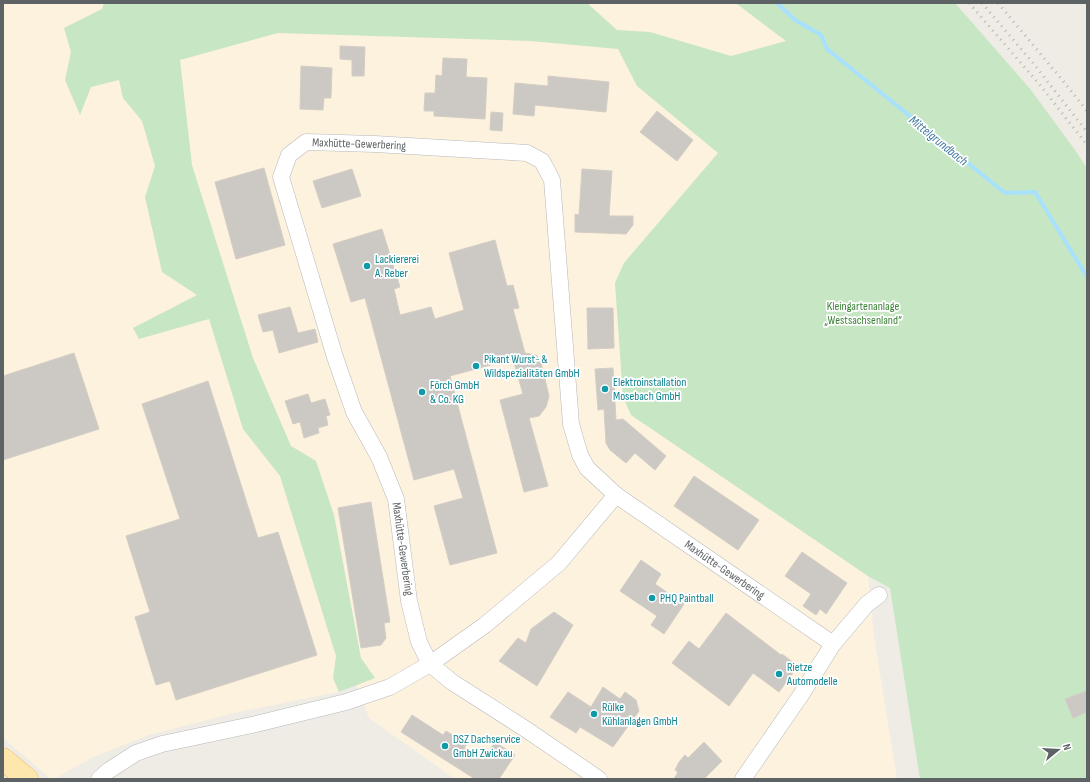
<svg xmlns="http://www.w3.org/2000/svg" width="1090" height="782" font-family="'Sofia Sans Condensed',sans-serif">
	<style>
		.commercial { fill: #fdf2dd }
		.green { fill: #c7e6c3 }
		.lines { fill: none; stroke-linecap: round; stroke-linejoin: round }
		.stream { stroke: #a8e1fd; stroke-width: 4 }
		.building { fill: #ccc9c4; stroke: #d4cdc4 }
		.minor-casing { stroke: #b6b8bc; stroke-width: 17 }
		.primary-casing { stroke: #eeb660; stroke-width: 23 }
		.minor { stroke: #fff; stroke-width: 16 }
		.primary { stroke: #fde7ad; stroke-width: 22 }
		.rail { stroke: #b4b5b5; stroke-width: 3; stroke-dasharray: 1 5; stroke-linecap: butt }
		.culture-dot { fill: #0f9aa8; stroke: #fff; stroke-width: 1.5 }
		.labels { text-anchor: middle; stroke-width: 3.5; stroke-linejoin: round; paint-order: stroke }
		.street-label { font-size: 12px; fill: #5d6265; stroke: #fff }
		.culture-label { font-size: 12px; fill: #0d838f; stroke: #fff; text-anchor: start }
		.park-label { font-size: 12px; fill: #3c8337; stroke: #fff }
		.water-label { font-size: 13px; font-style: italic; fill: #3f779e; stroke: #fff }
	</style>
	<rect width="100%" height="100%" fill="#efece5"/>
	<path class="commercial" d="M3,3H737V4L805,55L784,76L624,263L615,283L631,415L868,576L874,636L897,779H455L369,718L356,685L339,692L234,713L149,735L93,757L54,779H51L3,738Z"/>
	<path class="green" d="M104,3H587L617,30L650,32L731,56L786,41L737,4V3H955L1031,90L1075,150L1087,168V779H920L890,588L868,576L631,415L623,397L615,283L624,263L718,153L637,86L618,49L531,41L278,33L180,60L192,165L253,358L291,446L316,461L334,515L361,658L375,678L339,692L333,678L336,656L280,476L243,429L209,319L139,339L133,328L197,295L162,272L145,197L155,166L142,121L123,98L119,80L91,87L80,115L65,80L71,52L64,28L102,9Z"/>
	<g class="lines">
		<path class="stream" d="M777,3L795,20L821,35L827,49L1005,193L1035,192L1087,277"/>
	</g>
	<g class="building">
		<path d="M340,46L365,47L364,76H352V60L340,59Z"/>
		<path d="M443,58L467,59L466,77L487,78L485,119L434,116V111H424L425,93H435L436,75L442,76Z"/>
		<path d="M301,66L332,68L331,98H324L323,110L300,109Z"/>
		<path d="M548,76L609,82L606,112L535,105L534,116L513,114L515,83L548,86Z"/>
		<path d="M657,111L693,140L677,161L640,132Z"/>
		<path d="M491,112L503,113L502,131L490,130Z"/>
		<path d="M264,168L285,245L236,259L215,182Z"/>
		<path d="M352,169L361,196L322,208L313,181Z"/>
		<path d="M582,169L612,171L609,216H633V225L626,234L575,232V214L579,215Z"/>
		<path d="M382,229L400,287L394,289L400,315L431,307L435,319L464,310L449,253L495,240L507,286L513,285L519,308L513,309L525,353L536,355L540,359L549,396L546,407L539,416L529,418L548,486L524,492L500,400L523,394L513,359L450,376L497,553L450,565L434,506L463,498L454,469L414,480L365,298L351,302L333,244Z"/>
		<path d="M290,307L298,333L315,329L318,342L279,353L273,330L263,332L258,315Z"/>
		<path d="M587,308H613L614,348L588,349Z"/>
		<path d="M74,353L99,429L3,460V376Z"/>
		<path d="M613,368L616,420L623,419L666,456L655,470L635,453L626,463L610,450L606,443L604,409L598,410L595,369Z"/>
		<path d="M208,381L258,538L278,532L317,655L176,700L170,681L156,685L135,617L150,612L126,536L180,519L142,404Z"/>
		<path d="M308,394L311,403L325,399L330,415L326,416L328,425L318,428L319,433L304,438L300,422L293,424L285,401Z"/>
		<path d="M694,476L759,520L738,550L674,506Z"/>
		<path d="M371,502L390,622L384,623L386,638L381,645L361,648L338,508Z"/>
		<path d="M802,552L847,583L826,614L820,609L816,615L803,606L811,594L785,576Z"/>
		<path d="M641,560L661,574L655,584L684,604L664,634L651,625L657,616L620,591Z"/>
		<path d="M554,612L573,625L537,686L499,661L518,638L526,643L531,629Z"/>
		<path d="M726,613L781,655L782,654L798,666L779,692L753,673L729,706L672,663L689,641L699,649Z"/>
		<path d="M603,687L620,699L625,692L636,700L639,711L613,747L580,727L576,733L550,717L568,692L591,707Z"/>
		<path d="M1087,691V712L1073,718L1065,699Z"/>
		<path d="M412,715L443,735L446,731L467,744L464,748L483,760L495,742L515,755L499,779H475L401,732Z"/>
		<path d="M704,742L722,761L704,779H674L678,772L675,770L679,762L685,755L688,758Z"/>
	</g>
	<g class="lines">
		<g class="minor-casing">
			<g id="minor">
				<path d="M99,779L108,771L136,753L162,744L256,724L346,702L390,687L430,664L485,625L559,563L616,495"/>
				<path id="s1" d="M599,779L527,730L452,682L430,664L419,642L409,601L396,499L379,457L354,412L335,357L281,177L289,155L306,142L375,144L527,153L542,161L552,180L571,424L580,455L587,468L616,495L833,644L867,604L879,595"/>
				<path d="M743,779L801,695L833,644"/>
			</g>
		</g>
		<g class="primary-casing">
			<path id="primary" d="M3,759L27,779"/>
		</g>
		<use href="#minor" class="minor"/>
		<use href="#primary" class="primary"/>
		<g class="rail">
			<path d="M969,3L1040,85L1087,145"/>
			<path d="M982,3L1033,63L1087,132"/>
			<path d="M998,3L1064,82L1087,111"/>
		</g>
	</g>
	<g class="culture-dot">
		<circle cx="367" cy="266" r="4"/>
		<circle cx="476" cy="366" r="4"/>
		<circle cx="605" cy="389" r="4"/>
		<circle cx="422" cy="392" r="4"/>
		<circle cx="652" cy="598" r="4"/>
		<circle cx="779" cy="674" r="4"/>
		<circle cx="594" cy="714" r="4"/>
		<circle cx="445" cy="746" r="4"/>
	</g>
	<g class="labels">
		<g class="street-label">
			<text dy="4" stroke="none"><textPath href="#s1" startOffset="815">Maxhütte-Gewerbering</textPath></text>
			<text transform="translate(403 549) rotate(82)" y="4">Maxhütte-Gewerbering</text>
			<text dy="4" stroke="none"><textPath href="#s1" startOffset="1485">Maxhütte-Gewerbering</textPath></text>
		</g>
		<g class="culture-label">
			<text x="375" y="263">Lackiererei<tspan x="375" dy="14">A. Reber</tspan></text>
			<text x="484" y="363">Pikant Wurst- &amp;<tspan x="484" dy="14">Wildspezialitäten GmbH</tspan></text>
			<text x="613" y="386">Elektroinstallation<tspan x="613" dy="14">Mosebach GmbH</tspan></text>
			<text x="430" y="389">Förch GmbH<tspan x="430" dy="14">&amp; Co. KG</tspan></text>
			<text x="660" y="602">PHQ Paintball</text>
			<text x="787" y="671">Rietze<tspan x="787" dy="14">Automodelle</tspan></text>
			<text x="602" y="711">Rülke<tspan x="602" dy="14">Kühlanlagen GmbH</tspan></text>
			<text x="453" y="743">DSZ Dachservice<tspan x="453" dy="14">GmbH Zwickau</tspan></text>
		</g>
		<g class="park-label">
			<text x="863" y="310">Kleingartenanlage<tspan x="863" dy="14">„Westsachsenland“</tspan></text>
		</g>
		<g class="water-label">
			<text transform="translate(939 140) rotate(39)" y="5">Mittelgrundbach</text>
		</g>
	</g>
	<rect width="1090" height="782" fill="none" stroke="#5d6265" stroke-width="8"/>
	<g transform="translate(1058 750) rotate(72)" stroke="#ffffff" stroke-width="3" paint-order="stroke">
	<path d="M0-3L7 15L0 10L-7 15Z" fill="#5d6265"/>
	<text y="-6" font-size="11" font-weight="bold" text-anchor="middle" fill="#5d6265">N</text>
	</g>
</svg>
